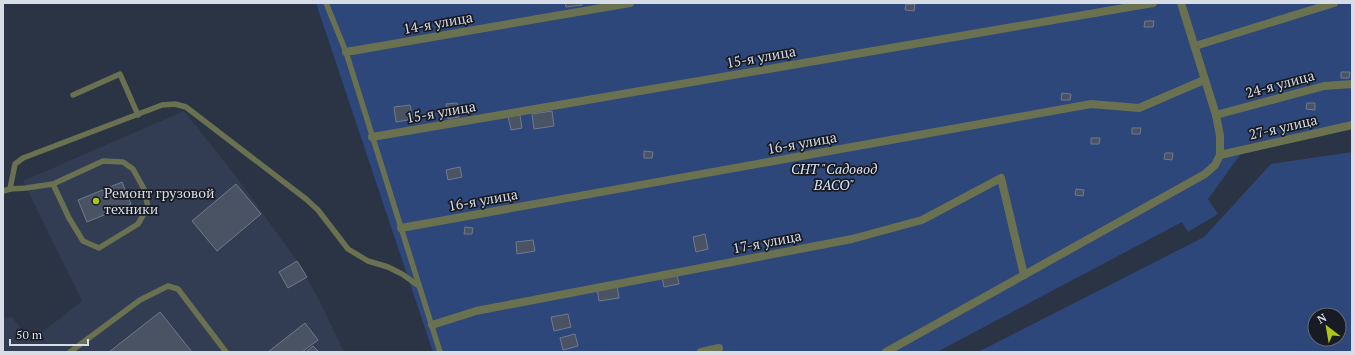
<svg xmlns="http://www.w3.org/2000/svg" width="1355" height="355" font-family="'PT Serif',serif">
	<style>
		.built { fill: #323d53 }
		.green { fill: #2d477a; fill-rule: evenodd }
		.building { fill: #4a5364; stroke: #707a8d }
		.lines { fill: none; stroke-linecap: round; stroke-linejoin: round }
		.service { stroke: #697151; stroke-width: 5.5 }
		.minor { stroke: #697151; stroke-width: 8 }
		.poi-dot { fill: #acc613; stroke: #181b23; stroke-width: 1.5 }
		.labels { text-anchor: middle; stroke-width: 3.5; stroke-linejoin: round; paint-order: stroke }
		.street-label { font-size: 14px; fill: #d7dde7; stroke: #181b23 }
		.park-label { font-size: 14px; font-style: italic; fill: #d9e3f5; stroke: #181b23 }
		.poi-label { font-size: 14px; fill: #d7dde7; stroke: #181b23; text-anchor: start }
	</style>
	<rect width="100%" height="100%" fill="#2b3444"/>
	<path class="built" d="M184,111L238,179L297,261L319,300L344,352H3V318L12,317L31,341L82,301L23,181Z"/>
	<g class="green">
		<path d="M316,3H1352V125L1248,144L1208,199L1218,214L1188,232L1182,222L937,352H433Z"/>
		<path d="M1352,152V352H978L1204,237L1271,164ZM1315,315H1339V339H1315Z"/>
	</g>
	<g class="building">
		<path d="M565,3H582V5L566,7Z"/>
		<path d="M906,4H915L914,11L905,10Z"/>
		<path d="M1145,21H1154L1153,27H1144Z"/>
		<path d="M1341,72H1350L1349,78H1341Z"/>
		<path d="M1062,93L1071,94L1070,100H1061Z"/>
		<path d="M457,103L459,117L448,119L446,104Z"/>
		<path d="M1307,103H1315V110L1306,109Z"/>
		<path d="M410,105L413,119L396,122L394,107Z"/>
		<path d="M552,111L554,126L534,129L532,114Z"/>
		<path d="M520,115L522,128L511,130L508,116Z"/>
		<path d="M1132,128H1141L1140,134H1132Z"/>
		<path d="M1091,138H1100L1099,144H1091Z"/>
		<path d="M644,151L653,152L652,158H644Z"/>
		<path d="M1165,153H1173L1172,160L1164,159Z"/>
		<path d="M460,167L462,177L448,180L446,170Z"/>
		<path d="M122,182L131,204L87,222L78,200Z"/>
		<path d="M236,184L261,214L217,251L192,221Z"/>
		<path d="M1076,189L1084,190L1083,196L1075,195Z"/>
		<path d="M465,227L473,228L472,234H464Z"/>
		<path d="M705,234L708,249L696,252L693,237Z"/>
		<path d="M533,240L535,251L517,254L516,242Z"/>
		<path d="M297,261L307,277L288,288L279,272Z"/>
		<path d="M677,275L679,284L664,287L662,277Z"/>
		<path d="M617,285L619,298L599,301L597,289Z"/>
		<path d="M160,312L192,352H109Z"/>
		<path d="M568,314L571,327L554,331L551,317Z"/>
		<path d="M305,323L318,340L302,352H268Z"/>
		<path d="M575,334L578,346L563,350L560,338Z"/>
		<path d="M313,346L319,352H306Z"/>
	</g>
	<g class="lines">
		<g class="service">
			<path d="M326,3L346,52L440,352"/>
			<path d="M73,95L120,74L138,115"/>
			<path d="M10,189L15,164L23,158L162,105L175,104L186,107L306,199L318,210L348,249L368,261L388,267L402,274L419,286"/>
			<path d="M3,191L10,189L26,188L53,184L103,161L123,162L133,169L144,189L148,207L138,224L99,248L83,241L69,218L53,184"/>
			<path d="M70,352L140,300L168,286L178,289L226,352"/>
		</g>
		<g class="minor">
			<path d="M1195,46L1334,3"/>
			<path d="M346,52L630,3"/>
			<path d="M1216,115L1324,86L1352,84"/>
			<path d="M372,137L1153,3"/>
			<path d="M1220,155L1352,125"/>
			<path d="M401,228L1091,104L1139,108L1204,80"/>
			<path d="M432,325L476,311L852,239L922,220L1001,178L1024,275"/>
			<path d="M701,352L719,348"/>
			<path d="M886,352L1205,174L1215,165L1220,155V136L1216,115L1181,3"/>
		</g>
	</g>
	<circle class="poi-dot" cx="96" cy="201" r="4"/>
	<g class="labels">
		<g class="street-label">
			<text transform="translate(438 23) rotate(-10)" y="5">14-я улица</text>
			<text transform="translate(761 57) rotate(-10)" y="5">15-я улица</text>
			<text transform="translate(1280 84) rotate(-15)" y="5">24-я улица</text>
			<text transform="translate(441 112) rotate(-10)" y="5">15-я улица</text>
			<text transform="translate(1283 127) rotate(-13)" y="5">27-я улица</text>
			<text transform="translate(802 143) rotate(-10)" y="5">16-я улица</text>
			<text transform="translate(483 200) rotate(-10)" y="5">16-я улица</text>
			<text transform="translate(767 242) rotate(-11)" y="5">17-я улица</text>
		</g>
		<g class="park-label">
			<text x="834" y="174">СНТ "Садовод<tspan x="834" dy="16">ВАСО"</tspan></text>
		</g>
		<g class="poi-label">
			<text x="104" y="198">Ремонт грузовой<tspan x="104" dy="16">техники</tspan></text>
		</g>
	</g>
	<rect width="1355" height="355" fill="none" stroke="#d7dde7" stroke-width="8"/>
	<g transform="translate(1327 327) rotate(329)"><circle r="19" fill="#181b23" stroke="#646971"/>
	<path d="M0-3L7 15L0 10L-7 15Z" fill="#acc613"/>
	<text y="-6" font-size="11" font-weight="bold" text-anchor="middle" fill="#d7dde7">N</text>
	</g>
	<path d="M10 339v6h78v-6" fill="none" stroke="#d7dde7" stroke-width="2"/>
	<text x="16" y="339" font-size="12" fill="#d7dde7" stroke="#181b23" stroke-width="3" paint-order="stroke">50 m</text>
</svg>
